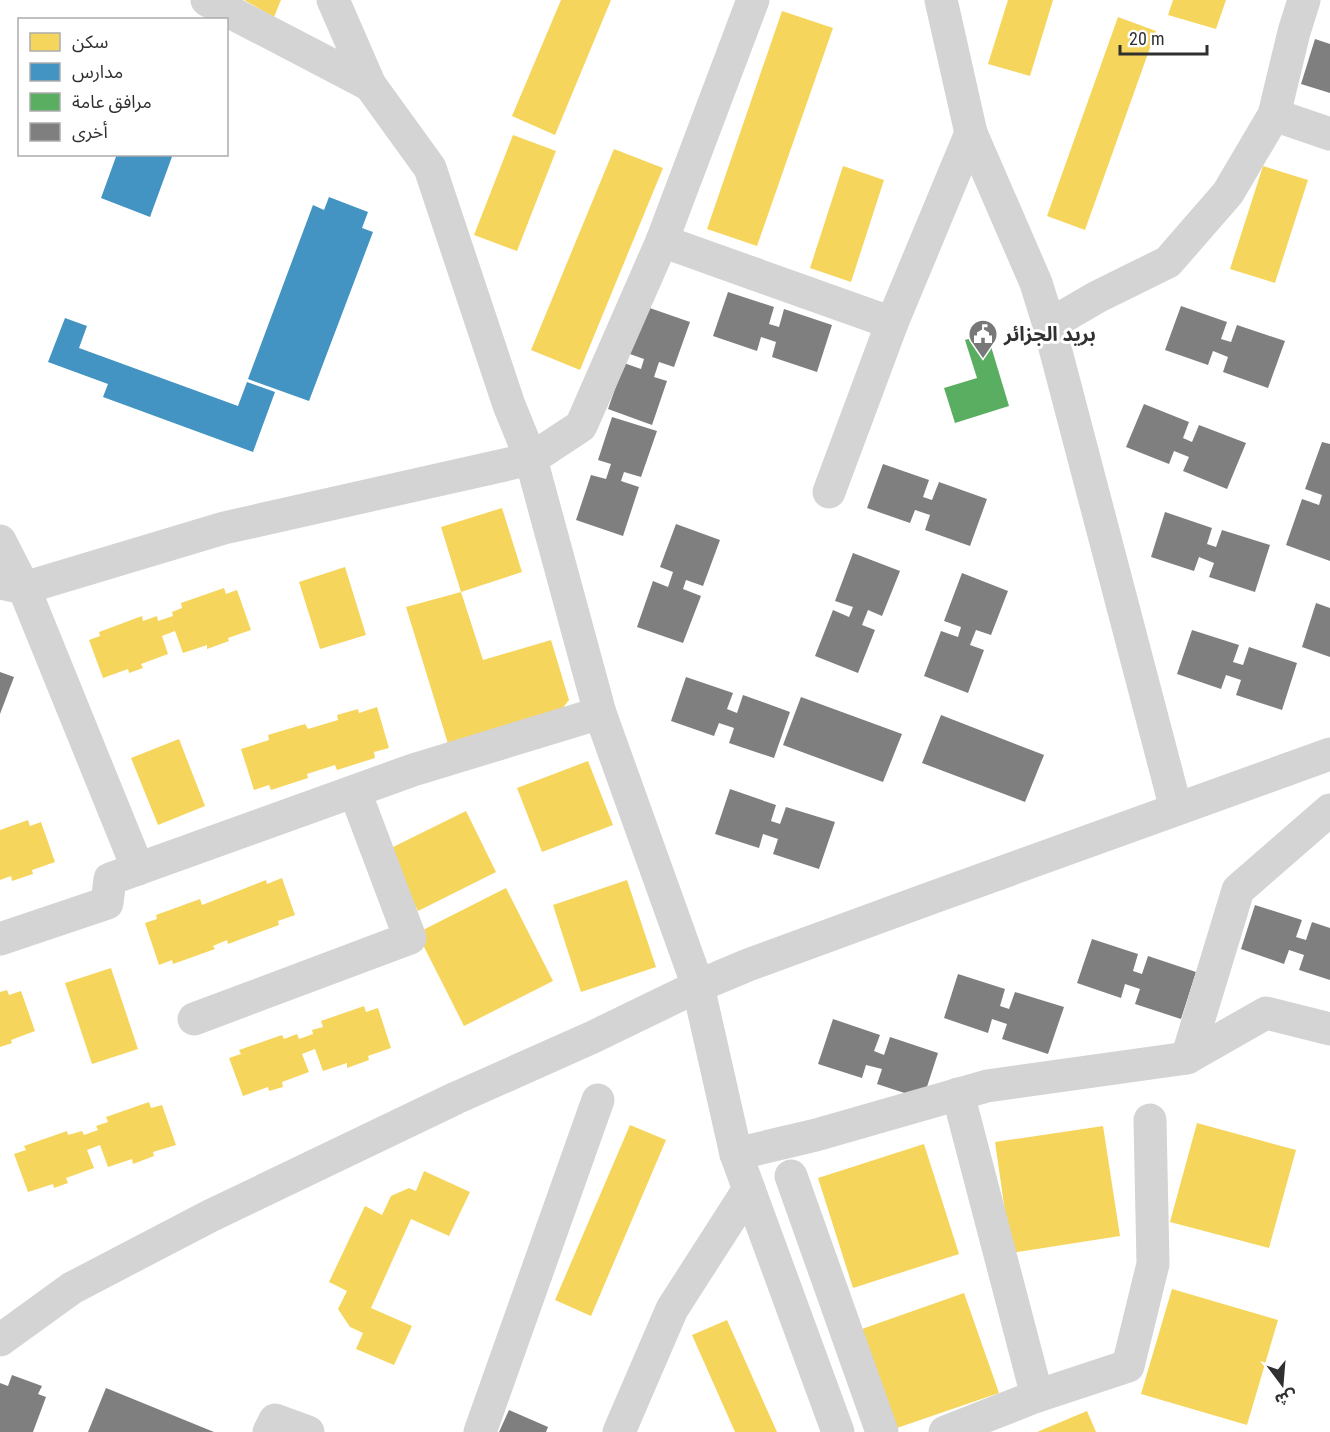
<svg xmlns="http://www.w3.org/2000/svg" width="1330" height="1432" font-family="'Roboto Condensed','Noto Sans Arabic',sans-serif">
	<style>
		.homes { fill: #f6d55c }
		.schools { fill: #4393c3 }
		.public { fill: #5aae61 }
		.building { fill: #7f7f7f }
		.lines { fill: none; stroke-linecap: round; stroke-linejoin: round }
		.minor { stroke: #d4d4d4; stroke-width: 33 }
		.labels { text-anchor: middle; stroke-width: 6; stroke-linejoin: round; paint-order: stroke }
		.poi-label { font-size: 20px; font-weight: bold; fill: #303030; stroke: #fff; text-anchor: start }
	</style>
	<rect width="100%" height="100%" fill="#fff"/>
	<g class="homes">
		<path d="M244,0H281L274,17Z"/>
		<path d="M561,0H611L555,135L512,116Z"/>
		<path d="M1008,0H1053L1030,76L988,64Z"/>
		<path d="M1173,0H1226L1216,29L1168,15Z"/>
		<path d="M782,11L833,28L757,246L707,229Z"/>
		<path d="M1118,17L1156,31L1085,230L1047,216Z"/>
		<path d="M513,135L556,151L517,251L474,235Z"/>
		<path d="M614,149L663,168L580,370L531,350Z"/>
		<path d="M843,166L884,180L851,282L810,268Z"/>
		<path d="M1263,166L1308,180L1275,283L1230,269Z"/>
		<path d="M502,508L522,572L461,592L441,527Z"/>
		<path d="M345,567L366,635L320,649L299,582Z"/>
		<path d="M224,588L226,594L237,590L251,630L228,638L229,641L207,649V645L183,653L175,631L162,636L168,654L141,664L143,668L129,673L128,669L103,678L89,640L100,636L99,632L142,616L143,621L157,616L158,621L173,616L172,612L182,608L181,603Z"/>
		<path d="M461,592L483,660L551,640L569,700L558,714L449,747L406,607Z"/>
		<path d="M377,707L389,748L374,752L375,758L337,770L335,765L307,774L308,778L271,790L269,785L254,790L241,749L269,740L268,735L305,724L308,729L338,720L337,715L358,709L359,713Z"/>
		<path d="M179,739L205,806L158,825L131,758Z"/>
		<path d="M588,761L613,825L542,852L517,788Z"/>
		<path d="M466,811L496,872L418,911L387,850Z"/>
		<path d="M28,820L30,826L41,822L55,862L32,870L33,874L12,881L11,876L0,880V830Z"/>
		<path d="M282,878L295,915L278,921L279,925L228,944L227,940L213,946L215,949L173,964L172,960L159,965L145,923L157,919L156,915L200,899L202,905L266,880L267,884Z"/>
		<path d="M627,880L656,967L581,992L553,905Z"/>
		<path d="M506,888L553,981L464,1026L417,933Z"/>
		<path d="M111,968L138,1049L92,1064L65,983Z"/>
		<path d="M7,990L9,995L21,991L35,1031L11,1040L12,1043L0,1047V992Z"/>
		<path d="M364,1006L366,1012L378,1008L391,1048L368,1056L369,1060L347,1068V1063L323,1071L315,1049L302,1054L309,1072L282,1082L283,1087L269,1091L268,1087L243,1096L229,1058L241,1054L239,1050L282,1035L284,1039L297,1034L299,1039L313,1034L312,1030L323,1027L321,1021Z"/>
		<path d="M149,1102L151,1108L162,1105L176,1145L153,1152L154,1156L133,1164L132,1159L108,1167L100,1145L87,1150L94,1168L66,1178L68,1183L54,1188L53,1184L28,1192L14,1154L26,1150L24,1146L67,1131L68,1135L82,1131L84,1135L98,1130L96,1126L108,1122L106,1117Z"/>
		<path d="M1197,1123L1296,1150L1269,1248L1170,1222Z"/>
		<path d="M630,1125L666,1140L591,1316L555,1300Z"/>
		<path d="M1103,1126L1120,1236L1011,1253L995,1142Z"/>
		<path d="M924,1144L959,1254L853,1288L818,1178Z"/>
		<path d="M424,1171L470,1192L449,1236L411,1219L371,1308L412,1326L394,1365L356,1349L363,1333L350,1327L338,1309L347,1291L329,1282L365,1206L382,1215L391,1196L409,1188L416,1191Z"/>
		<path d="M1172,1289L1278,1320L1247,1425L1141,1394Z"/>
		<path d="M964,1293L999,1393L894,1429L859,1330Z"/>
		<path d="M727,1320L777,1432H735L692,1335Z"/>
		<path d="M1087,1411L1096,1432H1037Z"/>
	</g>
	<g class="schools">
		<path d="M117,154H173L150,217L101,198Z"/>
		<path d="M329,197L368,212L362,228L373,232L309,401L248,379L313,205L324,210Z"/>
		<path d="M65,318L87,326L79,348L238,406L247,382L275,392L253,452L103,397L108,384L48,362Z"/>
	</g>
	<path class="public" d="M987,333L1009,406L955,423L944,388L977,378L965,340Z"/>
	<g class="building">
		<path d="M1315,39L1330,44V93L1301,84Z"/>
		<path d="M728,292L774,307L769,324L779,327L784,309L832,325L817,372L772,357L776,342L761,337L757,351L713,336Z"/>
		<path d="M644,306L690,322L674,367L659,362L654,377L667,381L652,425L608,409L624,363L641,369L644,359L627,353Z"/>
		<path d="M1181,306L1227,322L1221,339L1231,342L1237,325L1285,341L1268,388L1223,372L1228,357L1213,351L1208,365L1165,350Z"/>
		<path d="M1144,404L1189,422L1183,438L1192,442L1199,425L1246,443L1227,489L1183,471L1189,457L1174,451L1169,464L1126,447Z"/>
		<path d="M612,417L657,431L641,477L624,472L621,481L639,487L623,536L576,520L591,475L606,479L611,464L598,460Z"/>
		<path d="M1322,442L1330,444V561L1286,545L1302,499L1319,505L1322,495L1305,489Z"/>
		<path d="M883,464L929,480L923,497L932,500L939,482L987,499L970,546L925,530L930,515L915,510L910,523L867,508Z"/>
		<path d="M1165,512L1212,528L1207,544L1216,547L1222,530L1270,545L1255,592L1209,577L1214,563L1199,557L1194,571L1151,557Z"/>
		<path d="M676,524L720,540L703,586L686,580L683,589L701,596L683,643L637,627L653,581L668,587L673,572L660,567Z"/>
		<path d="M853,553L900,571L882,616L868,610L862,625L875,630L858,673L815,656L833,610L849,617L853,607L835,601Z"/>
		<path d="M962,573L1008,591L991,635L976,630L970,645L984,650L968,693L924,676L941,631L958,637L961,627L944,621Z"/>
		<path d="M1316,603L1330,608V657L1302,647Z"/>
		<path d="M1192,630L1239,645L1233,662L1243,665L1249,647L1297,663L1282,710L1236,695L1241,680L1226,675L1221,689L1177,674Z"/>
		<path d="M0,672L14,677L0,714Z"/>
		<path d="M686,677L733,693L727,709L737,713L743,695L790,712L774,758L729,743L734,728L719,723L714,736L671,721Z"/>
		<path d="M801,697L902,734L883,782L783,745Z"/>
		<path d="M941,715L1044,755L1025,802L922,763Z"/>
		<path d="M730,789L776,805L771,821L780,824L786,807L835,822L819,869L773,854L778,839L763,834L759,848L715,834Z"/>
		<path d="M1255,905L1302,920L1296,937L1306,940L1312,922L1330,928V980L1299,970L1304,955L1289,950L1284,964L1241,949Z"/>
		<path d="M1092,939L1138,954L1133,971L1142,974L1148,956L1196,972L1181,1019L1135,1004L1140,989L1125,984L1121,998L1077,983Z"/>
		<path d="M958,974L1005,989L1000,1006L1009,1009L1015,992L1064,1007L1048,1054L1002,1039L1007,1024L992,1019L988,1033L944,1018Z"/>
		<path d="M833,1019L880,1035L874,1051L884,1055L890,1037L938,1053L923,1099L877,1084L882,1069L866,1065L862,1078L818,1064Z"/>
		<path d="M12,1375L42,1386L38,1394L46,1397L33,1432H0V1383L8,1386Z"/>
		<path d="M106,1388L214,1432H88Z"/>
		<path d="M509,1410L548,1427L546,1432H499Z"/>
	</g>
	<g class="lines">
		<g class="minor">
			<path d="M207,0L370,85"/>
			<path d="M333,0L370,85L430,168L509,405L531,459L600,713L698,986L736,1154L838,1432"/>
			<path d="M941,0L971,133L1036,283L1049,325L1176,809"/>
			<path d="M1274,115L1330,134"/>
			<path d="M662,241L892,323"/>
			<path d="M1049,325L1097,297L1168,262L1228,193L1274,115L1294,32L1304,0"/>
			<path d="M829,492L892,323L971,133"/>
			<path d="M0,541L24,588L138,869"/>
			<path d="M0,583L24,588L224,528L531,459L581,426L662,241L753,0"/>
			<path d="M0,939L107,903L110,879L413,770L600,713"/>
			<path d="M194,1019L410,938L355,792"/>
			<path d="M1187,1058L1266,1013L1330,1029"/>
			<path d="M958,1094L1037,1396"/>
			<path d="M736,1154L816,1135L987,1086L1187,1058L1238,890L1330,810"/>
			<path d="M791,1176L882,1432"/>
			<path d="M0,1340L72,1288L210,1216L456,1098L593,1037L698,986L748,965L931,898L1330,754"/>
			<path d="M269,1432L275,1420L308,1432"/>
			<path d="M480,1432L598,1100"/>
			<path d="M619,1432L672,1309L749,1189"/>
			<path d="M945,1432L1037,1396L1128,1366L1153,1264L1150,1120"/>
		</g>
	</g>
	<defs>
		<g id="civic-pin" transform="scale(1.5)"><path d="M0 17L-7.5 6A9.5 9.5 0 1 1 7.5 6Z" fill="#787878" stroke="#fff"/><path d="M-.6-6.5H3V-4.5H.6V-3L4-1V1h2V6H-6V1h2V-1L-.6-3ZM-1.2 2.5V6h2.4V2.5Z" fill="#fff"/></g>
	</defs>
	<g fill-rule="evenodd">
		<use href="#civic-pin" x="983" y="334"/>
	</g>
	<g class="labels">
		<g class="poi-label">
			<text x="1004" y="341">بريد الجزائر</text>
		</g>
	</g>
	<rect x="18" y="18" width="210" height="138" fill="#ffffff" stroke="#acacac" stroke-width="1.5"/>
	<rect x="30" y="33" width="30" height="18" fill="#f6d55c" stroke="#acacac" stroke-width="1.5"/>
	<text x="72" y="48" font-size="18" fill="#303030">سكن</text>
	<rect x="30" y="63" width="30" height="18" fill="#4393c3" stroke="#acacac" stroke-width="1.5"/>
	<text x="72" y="78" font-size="18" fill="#303030">مدارس</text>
	<rect x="30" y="93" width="30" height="18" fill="#5aae61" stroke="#acacac" stroke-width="1.5"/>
	<text x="72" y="108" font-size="18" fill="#303030">مرافق عامة</text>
	<rect x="30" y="123" width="30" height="18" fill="#7f7f7f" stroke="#acacac" stroke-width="1.5"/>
	<text x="72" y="138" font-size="18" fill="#303030">أخرى</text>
	<g transform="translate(1282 1384) rotate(164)" stroke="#ffffff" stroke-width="4.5" paint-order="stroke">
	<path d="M0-4.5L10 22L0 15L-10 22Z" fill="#303030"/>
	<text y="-9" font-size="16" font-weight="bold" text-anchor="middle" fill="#303030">ش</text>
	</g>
	<path d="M1120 45v9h87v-9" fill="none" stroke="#303030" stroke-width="3"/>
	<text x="1129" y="45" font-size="18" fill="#303030" stroke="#ffffff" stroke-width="4.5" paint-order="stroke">20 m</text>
</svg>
